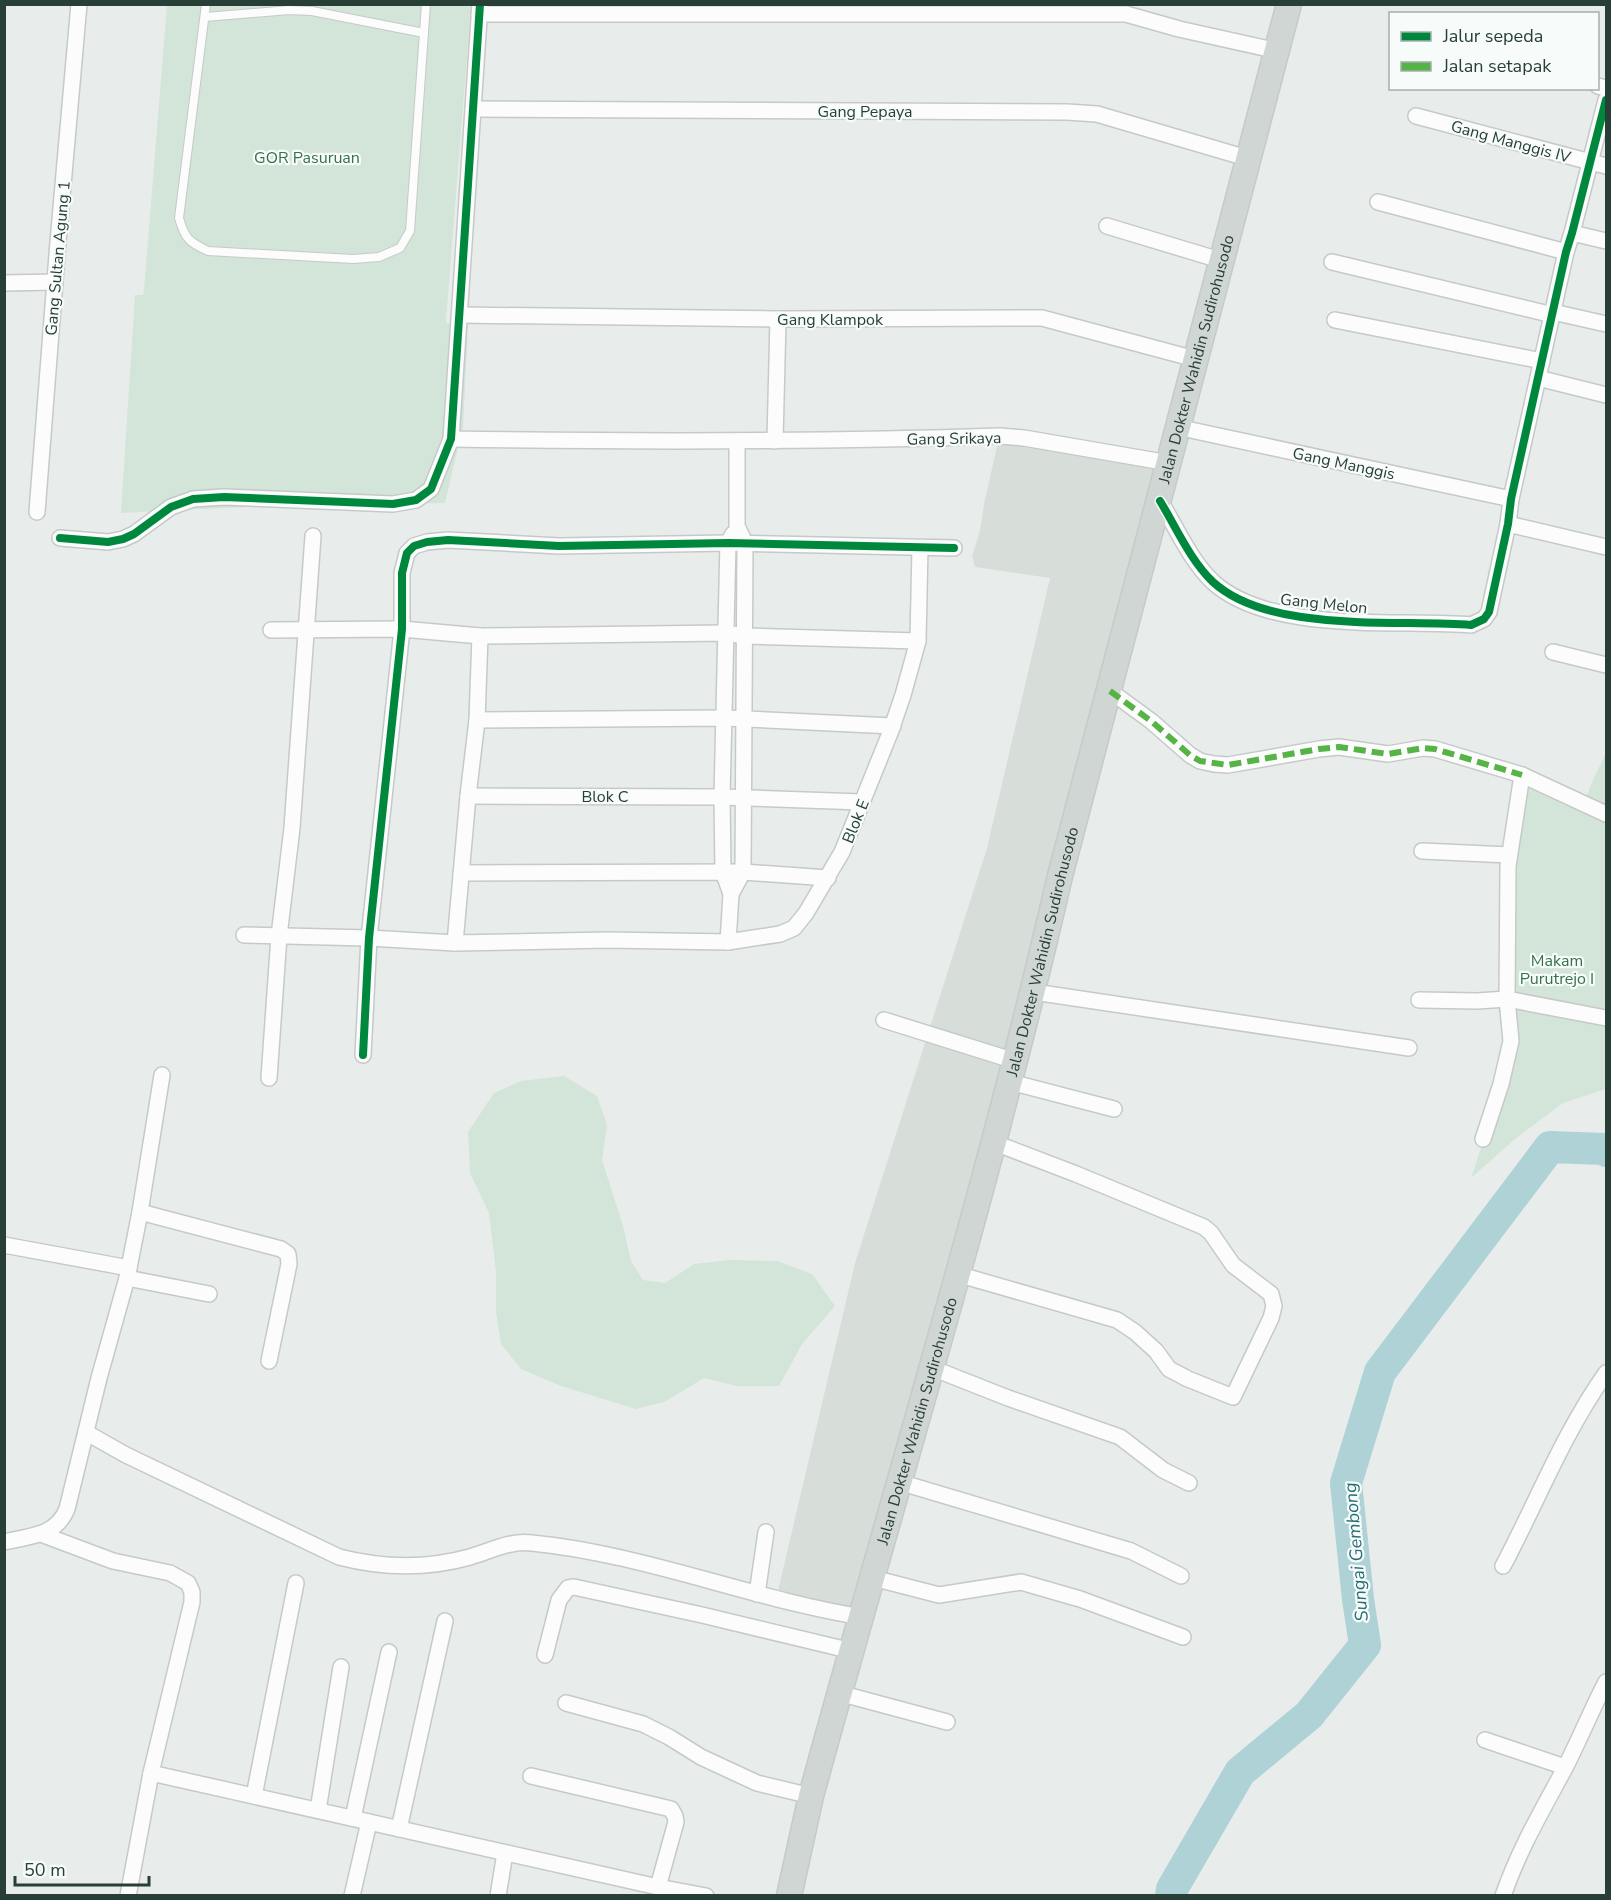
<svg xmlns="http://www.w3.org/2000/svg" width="1611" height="1900" font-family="'Nunito Sans',sans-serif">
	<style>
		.built { fill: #d7deda }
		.green { fill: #d3e4d8 }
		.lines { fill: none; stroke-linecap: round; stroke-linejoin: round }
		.river { stroke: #aed2d6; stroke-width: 32 }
		.service-casing { stroke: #c5cac8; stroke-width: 10 }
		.minor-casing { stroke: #c5cac8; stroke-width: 18 }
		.primary-casing { stroke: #c4cbc8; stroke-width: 27 }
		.service { stroke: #fcfcfc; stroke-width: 8 }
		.minor { stroke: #fcfcfc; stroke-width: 15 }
		.primary { stroke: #d0d6d4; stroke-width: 24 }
		.quiet { stroke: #56b346; stroke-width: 6; stroke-dasharray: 12 6; stroke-linecap: butt }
		.cycleway-casing { stroke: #f7fbf9; stroke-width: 11 }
		.cycleway { stroke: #00873e; stroke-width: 8 }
		.labels { text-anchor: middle; stroke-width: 4.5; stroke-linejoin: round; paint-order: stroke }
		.street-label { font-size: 16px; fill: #273f37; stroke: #f7fbf9 }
		.park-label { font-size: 16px; fill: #34734a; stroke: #f7fbf9 }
		.water-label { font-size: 18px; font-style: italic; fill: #256d77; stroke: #f7fbf9 }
	</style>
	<rect width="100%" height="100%" fill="#e8edeb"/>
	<path class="built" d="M999,437L1165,460L859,1612L777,1595L855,1263L987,848L1050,578L975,567L972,556L980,531L984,504Z"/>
	<g class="green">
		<path d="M167,5H471L446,320V323L468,326L463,427L445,503L264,506L121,513L135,295H143L144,290Z"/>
		<path d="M1606,753V1089L1563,1103L1516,1138L1471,1178L1491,1118L1511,1041L1507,973L1522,775L1584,803L1592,782Z"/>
		<path d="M564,1076L597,1096L607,1125L602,1160L623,1226L631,1261L643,1280L665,1283L694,1264L730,1260L777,1261L812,1274L835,1306L802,1344L779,1386H737L704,1378L664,1402L636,1409L561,1386L521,1369L501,1344L496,1313V1272L489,1213L470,1173L468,1132L494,1093L521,1081Z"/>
	</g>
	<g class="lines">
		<path class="river" d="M1171,1896L1172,1889L1240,1772L1309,1715L1365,1645L1358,1599L1346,1483L1380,1372L1550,1147L1604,1149L1606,1151"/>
		<g class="service-casing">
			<g id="service">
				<path d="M206,4L179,218C185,239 189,242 208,251L353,259L379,257L400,248L410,231L426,4"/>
				<path d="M205,17L289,10L312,11L424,33"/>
			</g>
		</g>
		<g class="minor-casing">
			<g id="minor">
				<path d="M479,14H1126L1179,29L1278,51"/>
				<path d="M1598,86L1606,88"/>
				<path d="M473,109L1067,112L1097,114L1250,159"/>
				<path d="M1416,116L1606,166"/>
				<path d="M1378,202L1566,252"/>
				<path d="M1107,226L1223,261"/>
				<path d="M1572,233L1606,241"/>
				<path d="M1332,262L1553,315"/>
				<path d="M4,283L55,282"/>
				<path d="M1553,312L1606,324"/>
				<path d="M460,315L778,319L1042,318L1195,359"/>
				<path d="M1335,320L1542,361"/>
				<path d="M1538,378L1606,395"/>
				<path d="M1177,427L1511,499"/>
				<path d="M451,439C634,442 817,442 1000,436L1024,438L1169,463"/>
				<path d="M775,441L778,319"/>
				<path d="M1160,501C1176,527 1190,560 1213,582C1270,634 1397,619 1471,625L1484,619L1489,612L1508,524L1511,499L1566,252L1572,233L1606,100"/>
				<path d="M37,512L58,242L79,4"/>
				<path d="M1508,524L1606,547"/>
				<path d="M60,538L108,542L123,539L134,534L171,507L193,499L224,497L393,504L416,500L431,489L451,439L480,4"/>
				<path d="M271,630L402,629L480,636L725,633L746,636L918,641"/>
				<path d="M1553,652L1606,665"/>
				<path d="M1110,691L1151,721L1190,755L1200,761L1214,764L1228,765L1319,749L1339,747L1388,754L1423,748L1435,749L1522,775L1606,814"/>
				<path d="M477,720L725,718L893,726"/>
				<path d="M1522,775L1508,866L1507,999L1606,1018"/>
				<path d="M468,796L722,797L862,802"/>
				<path d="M1422,851L1509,855"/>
				<path d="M461,873L743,872L828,878"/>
				<path d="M731,894L743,872L745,543L737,526V441"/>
				<path d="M244,935L369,938L455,943L608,940L728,942L780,934L794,928L806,913L842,852L890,733L903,695L918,641L920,548"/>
				<path d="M728,942L731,894L723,872L722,797L728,543L733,534"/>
				<path d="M455,943L468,796L477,720L480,636"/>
				<path d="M1034,992L1409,1048"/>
				<path d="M1419,1000L1477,1001L1507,999L1511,1041L1501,1084L1483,1139"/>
				<path d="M884,1020L1015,1061"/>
				<path d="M363,1055L369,938L402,629V573L407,553L414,546L427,542L448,540L559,546L728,543L954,548"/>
				<path d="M269,1078L279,936L292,828L313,536"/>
				<path d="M1010,1082L1114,1109"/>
				<path d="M140,1212L281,1249L288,1254L289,1264L269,1361"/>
				<path d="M4,1245L129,1268"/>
				<path d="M957,1274L1117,1320L1135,1332L1156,1351L1169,1369L1188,1379L1233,1397L1271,1318L1274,1306L1271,1294L1233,1265L1211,1233L1204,1227L1076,1174L995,1143"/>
				<path d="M127,1278L209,1294"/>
				<path d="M932,1368L1008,1398L1120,1437L1163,1470L1189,1483"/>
				<path d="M87,1433L126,1455L339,1557C382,1568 427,1569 470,1557C491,1551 510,1540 532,1543C644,1554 751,1599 862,1617"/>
				<path d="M899,1482L1131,1551L1181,1576"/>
				<path d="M41,1534L113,1561L170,1573L188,1583L192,1592V1602L151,1773L128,1896"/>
				<path d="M4,1542C30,1536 56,1536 67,1509L99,1378L127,1278L140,1212L162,1075"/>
				<path d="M1503,1566C1537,1502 1564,1432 1606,1373"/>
				<path d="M873,1578L939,1595L1021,1582L1080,1599L1183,1637"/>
				<path d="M757,1594L766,1532"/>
				<path d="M545,1655L559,1600L568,1588L574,1587L702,1615L852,1651"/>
				<path d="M839,1693L947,1722"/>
				<path d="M566,1703L643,1724L669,1737L701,1757L757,1783L811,1796"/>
				<path d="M1485,1740L1565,1767"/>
				<path d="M151,1773L658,1887L706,1896"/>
				<path d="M531,1776L671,1809L675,1816L676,1822L658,1887"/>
				<path d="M254,1796L296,1583"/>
				<path d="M318,1810L341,1667"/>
				<path d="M353,1818L389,1652"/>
				<path d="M399,1829L445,1621"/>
				<path d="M352,1896L369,1822"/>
				<path d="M498,1896L505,1853"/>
				<path d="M1503,1896C1519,1849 1543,1809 1566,1766C1580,1738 1592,1709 1606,1682"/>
			</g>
		</g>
		<g class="primary-casing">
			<g id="primary">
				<path id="s1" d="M789,1896L811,1796C895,1489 989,1185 1060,876L1289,4"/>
			</g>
		</g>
		<use href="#service" class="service"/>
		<use href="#minor" class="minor"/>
		<use href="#primary" class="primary"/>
		<path class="quiet" d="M1110,691L1151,721L1190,755L1200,761L1228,765L1319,749L1339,747L1388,754L1423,748L1435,749L1522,775"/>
		<g class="cycleway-casing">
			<g id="cycleway">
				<path d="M1160,501C1176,527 1190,560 1213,582C1270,634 1397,619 1471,625L1484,619L1489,612L1508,524L1511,499L1566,252L1572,233L1606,100"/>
				<path d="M60,538L108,542L123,539L134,534L171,507L193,499L224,497L393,504L416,500L431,489L451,439L480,4"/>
				<path d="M363,1055L369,938L402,629V573L407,553L414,546L427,542L448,540L559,546L728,543L954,548"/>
			</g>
		</g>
		<use href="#cycleway" class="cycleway"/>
	</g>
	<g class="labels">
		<g class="street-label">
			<text x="865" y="117">Gang Pepaya</text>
			<text transform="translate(1511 141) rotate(15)" y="6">Gang Manggis IV</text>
			<text transform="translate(57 258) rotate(-85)" y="6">Gang Sultan Agung 1</text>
			<text x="830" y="325">Gang Klampok</text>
			<text dy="6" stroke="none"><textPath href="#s1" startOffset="1590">Jalan Dokter Wahidin Sudirohusodo</textPath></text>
			<text transform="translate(954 438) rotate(-1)" y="6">Gang Srikaya</text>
			<text transform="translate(1344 463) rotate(12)" y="6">Gang Manggis</text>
			<text transform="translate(1324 603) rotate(6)" y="6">Gang Melon</text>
			<text x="605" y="802">Blok C</text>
			<text transform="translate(855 821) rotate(-68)" y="6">Blok E</text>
			<text dy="6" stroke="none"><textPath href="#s1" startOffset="978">Jalan Dokter Wahidin Sudirohusodo</textPath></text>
			<text dy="6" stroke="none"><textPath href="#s1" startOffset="492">Jalan Dokter Wahidin Sudirohusodo</textPath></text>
		</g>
		<g class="park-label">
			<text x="307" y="163">GOR Pasuruan</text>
			<text x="1557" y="966">Makam<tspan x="1557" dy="18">Purutrejo I</tspan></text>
		</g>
		<g class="water-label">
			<text transform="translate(1356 1552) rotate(-95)" y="6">Sungai Gembong</text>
		</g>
	</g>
	<rect width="1611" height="1900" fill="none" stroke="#273f37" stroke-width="12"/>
	<rect x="1389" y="12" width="210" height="78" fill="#f7fbf9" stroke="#a4b0ab" stroke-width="1.5"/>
	<rect x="1401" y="32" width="30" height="9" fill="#00873e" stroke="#a4b0ab" stroke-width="1.5"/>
	<text x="1443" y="42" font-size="18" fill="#273f37">Jalur sepeda</text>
	<rect x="1401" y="62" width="30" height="9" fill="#56b346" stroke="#a4b0ab" stroke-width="1.5"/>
	<text x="1443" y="72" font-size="18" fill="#273f37">Jalan setapak</text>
	<path d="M15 1876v9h134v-9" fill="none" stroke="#273f37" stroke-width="3"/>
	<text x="24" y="1876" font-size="18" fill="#273f37" stroke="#f7fbf9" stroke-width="4.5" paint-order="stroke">50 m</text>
</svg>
